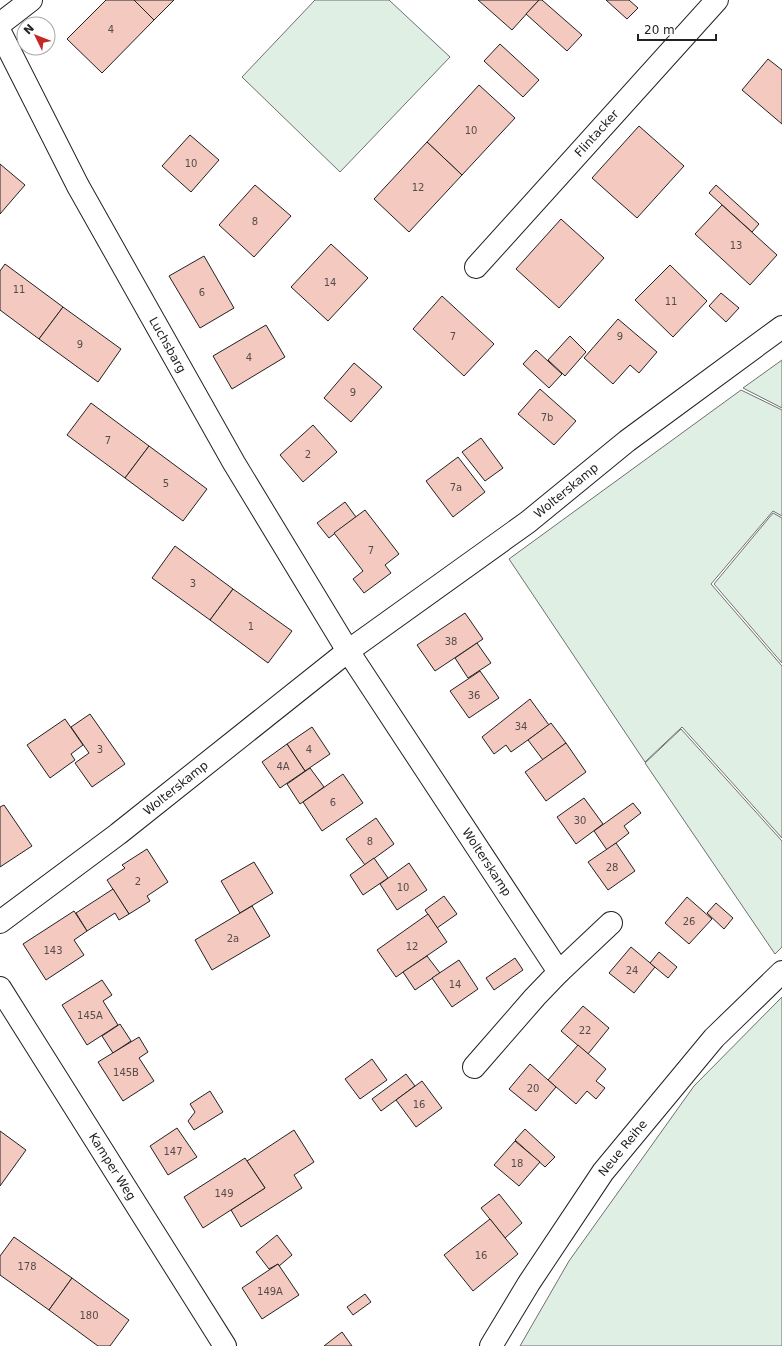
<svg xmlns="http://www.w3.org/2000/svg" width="782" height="1346" font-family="'DejaVu Sans',sans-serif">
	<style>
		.green { fill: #e0efe3; stroke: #6f6f6f }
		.building { fill: #f3c9c0; stroke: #222 }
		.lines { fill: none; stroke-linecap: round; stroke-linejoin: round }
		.minor-casing { stroke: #222; stroke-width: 24 }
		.major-casing { stroke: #222; stroke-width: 24 }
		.minor { stroke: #fff; stroke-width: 22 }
		.major { stroke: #fff; stroke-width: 22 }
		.labels { text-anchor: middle; stroke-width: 3; stroke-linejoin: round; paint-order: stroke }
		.number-label { font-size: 10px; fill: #564c4a }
		.street-label { font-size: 12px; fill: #222; stroke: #fff }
	</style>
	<rect width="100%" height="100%" fill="#fff"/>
	<g class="green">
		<path d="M315,0H389L450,57L340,172L242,77Z"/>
		<path d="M782,360V408L743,388Z"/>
		<path d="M741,390L782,410V516L773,511L711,584L782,666V838L682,727L645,762L509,559Z"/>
		<path d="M773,513L782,518V663L714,584Z"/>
		<path d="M681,729L782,841V947L775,954L645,763Z"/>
		<path d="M782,997V1346H520L569,1261L694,1086Z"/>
	</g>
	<g class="building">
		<path d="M106,0H134L154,20L102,73L67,39Z"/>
		<path d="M134,0H174L154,20Z"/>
		<path d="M478,0H539L512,30Z"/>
		<path d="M539,0H542L582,35L567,51L526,14Z"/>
		<path d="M606,0H629L638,8L627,19Z"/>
		<path d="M500,44L539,80L523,97L484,61Z"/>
		<path d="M768,59L782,70V124L742,90Z"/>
		<path d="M479,85L515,118L462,175L427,142Z"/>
		<path d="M639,126L684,166L637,218L592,178Z"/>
		<path d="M190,135L219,160L191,192L162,166Z"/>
		<path d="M427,142L462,175L409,232L374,199Z"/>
		<path d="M0,164L25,185L0,214Z"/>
		<path d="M255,185L291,216L254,257L219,225Z"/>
		<path d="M716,185L759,224L752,232L709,193Z"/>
		<path d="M722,205L777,255L750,285L695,234Z"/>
		<path d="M561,219L604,258L559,308L516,269Z"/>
		<path d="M331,244L368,278L328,321L291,287Z"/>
		<path d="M204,256L234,308L200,328L169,276Z"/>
		<path d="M5,264L63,307L39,339L0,310V271Z"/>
		<path d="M670,265L707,301L673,337L635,300Z"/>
		<path d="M721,293L739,308L726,322L709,306Z"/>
		<path d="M442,296L494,344L464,376L413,329Z"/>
		<path d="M63,307L121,349L98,382L39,339Z"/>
		<path d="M618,319L657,352L639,373L630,365L613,384L584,358Z"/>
		<path d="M266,325L285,357L232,389L213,356Z"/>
		<path d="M570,336L586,352L565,376L548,360Z"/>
		<path d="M536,350L562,374L549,388L523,364Z"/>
		<path d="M354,363L382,387L351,422L324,398Z"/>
		<path d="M540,389L576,421L554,445L518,414Z"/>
		<path d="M91,403L149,446L125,478L67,435Z"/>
		<path d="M313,425L337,452L303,482L280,455Z"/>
		<path d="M481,438L503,468L485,481L462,452Z"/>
		<path d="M149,446L207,489L183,521L125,478Z"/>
		<path d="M458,457L485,492L453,517L426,481Z"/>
		<path d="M345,502L356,517L329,538L317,523Z"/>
		<path d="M365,510L399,554L385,565L391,573L364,593L353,579L363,571L334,533Z"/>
		<path d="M175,546L233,589L210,620L152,578Z"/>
		<path d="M233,589L292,631L268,663L210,620Z"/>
		<path d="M465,613L483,639L435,671L417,645Z"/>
		<path d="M477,643L491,663L468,678L455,658Z"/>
		<path d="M480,671L499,698L469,718L450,691Z"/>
		<path d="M530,699L549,725L511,752L506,745L494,754L482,737Z"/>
		<path d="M90,714L125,764L92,787L75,763L89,753L71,727Z"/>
		<path d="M65,719L83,745L71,754L75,760L50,778L27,745Z"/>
		<path d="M551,723L566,743L543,760L528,740Z"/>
		<path d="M312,727L330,754L305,771L287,744Z"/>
		<path d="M566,743L586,772L546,801L525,772Z"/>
		<path d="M287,744L305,771L280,788L262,762Z"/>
		<path d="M310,768L324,787L300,804L287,784Z"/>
		<path d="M343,774L363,803L322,831L303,802Z"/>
		<path d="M584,798L603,824L576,844L557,817Z"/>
		<path d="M633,803L641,813L624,826L629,833L607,850L594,831Z"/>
		<path d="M4,805L32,846L0,867V807Z"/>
		<path d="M376,818L394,844L365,865L346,839Z"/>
		<path d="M616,843L635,871L608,890L588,862Z"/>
		<path d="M147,849L168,882L147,896L150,901L129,914L107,880L125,868L122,865Z"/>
		<path d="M374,858L388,878L363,895L350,875Z"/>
		<path d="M254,862L273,893L240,913L221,881Z"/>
		<path d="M409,863L427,890L397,910L380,884Z"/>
		<path d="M113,889L129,914L119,920L115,913L87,931L76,913Z"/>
		<path d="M444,896L457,914L437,928L425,910Z"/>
		<path d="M687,897L712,919L689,944L665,923Z"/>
		<path d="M716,903L733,918L724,929L707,913Z"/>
		<path d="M252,906L270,936L212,970L195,940Z"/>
		<path d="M74,911L87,931L74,940L84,955L46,980L23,944Z"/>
		<path d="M428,914L447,942L396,977L377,950Z"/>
		<path d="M631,947L655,967L634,993L609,973Z"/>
		<path d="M659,952L677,967L668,978L650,963Z"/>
		<path d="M427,956L440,973L415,990L403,972Z"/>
		<path d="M515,958L523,970L494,990L486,978Z"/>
		<path d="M459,960L478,989L452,1007L432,978Z"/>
		<path d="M102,980L112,995L103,1001L118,1025L87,1045L62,1005Z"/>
		<path d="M583,1006L609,1028L588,1054L561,1031Z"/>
		<path d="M120,1024L131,1041L113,1053L102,1036Z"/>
		<path d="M139,1037L148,1052L139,1058L154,1081L123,1101L98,1062Z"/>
		<path d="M578,1045L606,1069L596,1081L605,1088L596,1099L587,1091L576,1104L548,1080Z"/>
		<path d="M372,1059L387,1080L360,1099L345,1079Z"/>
		<path d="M530,1064L556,1087L536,1111L509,1089Z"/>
		<path d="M406,1074L415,1086L381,1111L372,1099Z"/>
		<path d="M422,1081L442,1108L416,1127L396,1100Z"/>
		<path d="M210,1091L223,1112L194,1130L188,1121L195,1112L190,1104Z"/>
		<path d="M177,1128L197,1157L168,1175L150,1146Z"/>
		<path d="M525,1129L555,1157L545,1167L515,1140Z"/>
		<path d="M294,1130L314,1162L294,1175L302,1188L241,1227L231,1210L265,1188L247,1161Z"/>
		<path d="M0,1131L26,1150L0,1186Z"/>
		<path d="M515,1141L540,1162L519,1186L494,1165Z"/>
		<path d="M245,1158L265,1188L203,1228L184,1197Z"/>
		<path d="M499,1194L522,1223L505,1238L481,1208Z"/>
		<path d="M490,1219L518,1254L473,1291L444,1255Z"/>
		<path d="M277,1235L292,1255L279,1266L278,1264L269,1269L256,1252Z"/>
		<path d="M14,1237L72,1278L49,1310L0,1275V1256Z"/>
		<path d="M278,1264L299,1295L262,1319L242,1288Z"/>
		<path d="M72,1278L129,1320L110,1346H98L49,1310Z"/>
		<path d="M365,1294L371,1302L353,1315L347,1307Z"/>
		<path d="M342,1332L352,1346H324Z"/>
	</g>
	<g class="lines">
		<g class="minor-casing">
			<g id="minor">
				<path d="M0,24L31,0"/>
				<path id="s1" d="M0,32L78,186L234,463L348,651L559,972L535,997L474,1067"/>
				<path id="s2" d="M476,267L717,0"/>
				<path id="s3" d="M0,922L118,834L348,651L528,522L627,441L782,327"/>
				<path d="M559,972L611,923"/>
				<path id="s4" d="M491,1346L529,1283L603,1172L714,1038L782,972"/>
			</g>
		</g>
		<g class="major-casing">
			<g id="major">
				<path id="s5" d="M0,988L225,1346"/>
			</g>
		</g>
		<use href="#minor" class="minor"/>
		<use href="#major" class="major"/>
	</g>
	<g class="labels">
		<g class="number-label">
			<text x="111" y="33">4</text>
			<text x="471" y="134">10</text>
			<text x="191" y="167">10</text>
			<text x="418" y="191">12</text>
			<text x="255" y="225">8</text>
			<text x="736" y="249">13</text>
			<text x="330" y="286">14</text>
			<text x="19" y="293">11</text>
			<text x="202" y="296">6</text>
			<text x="671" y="305">11</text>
			<text x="453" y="340">7</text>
			<text x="620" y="340">9</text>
			<text x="80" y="348">9</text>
			<text x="249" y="361">4</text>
			<text x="353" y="396">9</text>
			<text x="547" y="421">7b</text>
			<text x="108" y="444">7</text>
			<text x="308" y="458">2</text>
			<text x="166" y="487">5</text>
			<text x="456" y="491">7a</text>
			<text x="371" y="554">7</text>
			<text x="193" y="587">3</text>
			<text x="251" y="630">1</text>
			<text x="451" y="645">38</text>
			<text x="474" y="699">36</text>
			<text x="521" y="730">34</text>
			<text x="100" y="753">3</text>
			<text x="309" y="753">4</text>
			<text x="283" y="770">4A</text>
			<text x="333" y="806">6</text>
			<text x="580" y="824">30</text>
			<text x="370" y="845">8</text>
			<text x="612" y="871">28</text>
			<text x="138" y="885">2</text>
			<text x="403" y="891">10</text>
			<text x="689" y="925">26</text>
			<text x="233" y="942">2a</text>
			<text x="412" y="950">12</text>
			<text x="53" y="954">143</text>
			<text x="632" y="974">24</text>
			<text x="455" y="988">14</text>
			<text x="90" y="1019">145A</text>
			<text x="585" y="1034">22</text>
			<text x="126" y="1076">145B</text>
			<text x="533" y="1092">20</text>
			<text x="419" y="1108">16</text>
			<text x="173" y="1155">147</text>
			<text x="517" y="1167">18</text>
			<text x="224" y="1197">149</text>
			<text x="481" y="1259">16</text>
			<text x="27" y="1270">178</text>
			<text x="270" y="1295">149A</text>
			<text x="89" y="1319">180</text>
		</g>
		<g class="street-label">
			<text dy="4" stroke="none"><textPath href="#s2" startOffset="180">Flintacker</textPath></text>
			<text dy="4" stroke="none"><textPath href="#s1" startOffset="355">Luchsbarg</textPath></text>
			<text dy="4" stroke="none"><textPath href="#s3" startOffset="712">Wolterskamp</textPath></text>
			<text dy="4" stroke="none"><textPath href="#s3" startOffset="221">Wolterskamp</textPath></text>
			<text dy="4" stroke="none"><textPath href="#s1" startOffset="963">Wolterskamp</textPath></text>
			<text dy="4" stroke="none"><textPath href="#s4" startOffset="238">Neue Reihe</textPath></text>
			<text dy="4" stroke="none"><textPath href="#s5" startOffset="211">Kamper Weg</textPath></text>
		</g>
	</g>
	<g transform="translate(36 36) rotate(313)"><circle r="19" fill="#ffffff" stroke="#a7a7a7"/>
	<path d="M0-3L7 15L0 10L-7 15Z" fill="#c62828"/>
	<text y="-6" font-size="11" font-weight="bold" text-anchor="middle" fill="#222222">N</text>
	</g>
	<path d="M638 34v6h78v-6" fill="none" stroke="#222222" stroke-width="2"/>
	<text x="644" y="34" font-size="12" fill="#222222" stroke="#ffffff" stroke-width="3" paint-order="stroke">20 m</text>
</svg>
